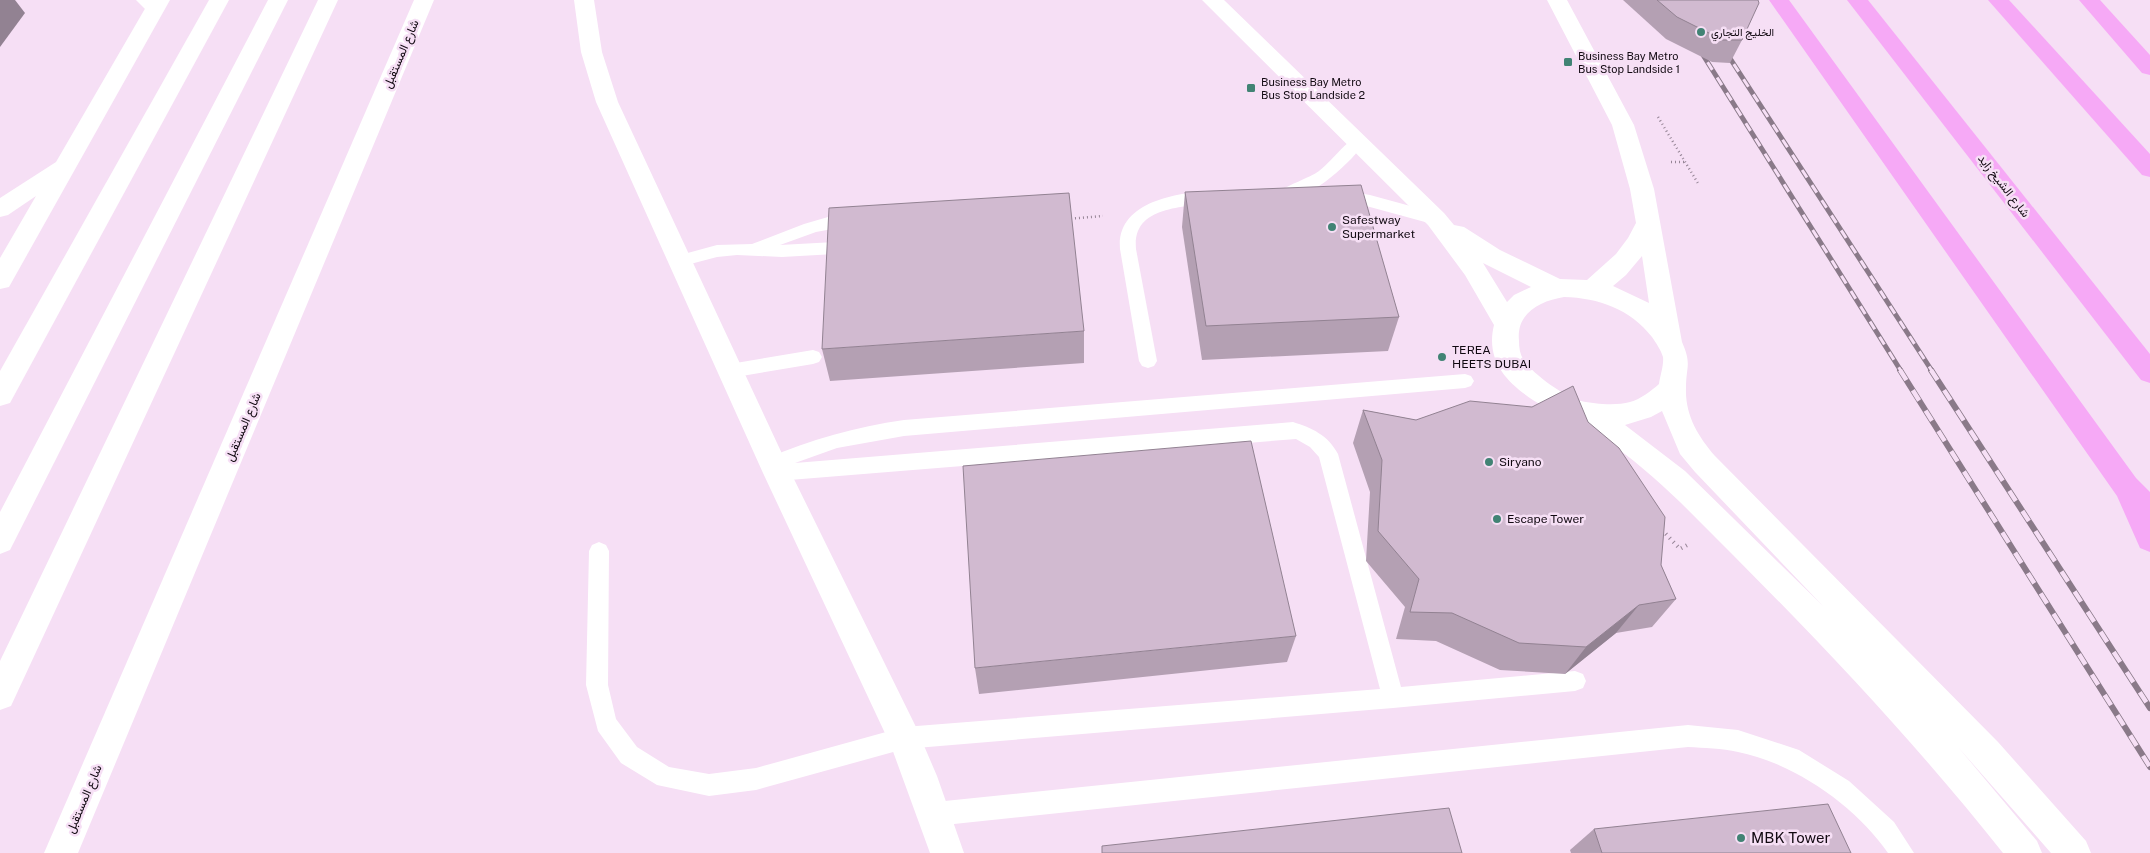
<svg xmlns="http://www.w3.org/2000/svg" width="2150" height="853" font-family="'Public Sans',Vazirmatn,sans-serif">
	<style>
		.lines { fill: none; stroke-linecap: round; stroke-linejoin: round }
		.path-far1 { stroke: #968596; stroke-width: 2.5; stroke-dasharray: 1 3; stroke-linecap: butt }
		.path { stroke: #968596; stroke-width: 4; stroke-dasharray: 1 4.5; stroke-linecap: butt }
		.service { fill: #fff; fill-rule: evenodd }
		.minor { fill: #fff; fill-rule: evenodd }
		.tertiary { fill: #fff; fill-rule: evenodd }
		.secondary { fill: #fff; fill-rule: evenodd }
		.motorway { fill: #f6a9f6; fill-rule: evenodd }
		.rail-far1-casing { stroke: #8a7a89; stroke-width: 5 }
		.rail-casing { stroke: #8a7a89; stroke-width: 6 }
		.rail-far1 { stroke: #f6dff5; stroke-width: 3; stroke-dasharray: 9; stroke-linecap: butt }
		.rail { stroke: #f6dff5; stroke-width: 4.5; stroke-dasharray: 12; stroke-linecap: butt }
		.wall { fill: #b4a0b3 }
		.shaded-wall { fill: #928292 }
		.building { fill: #d1bad0; stroke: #928292 }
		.poi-dot { fill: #418374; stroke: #f6dff5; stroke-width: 2 }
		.labels { text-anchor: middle; stroke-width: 5; stroke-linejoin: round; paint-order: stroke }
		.far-poi-label { font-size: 11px; fill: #110911; stroke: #f6dff5; text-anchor: start }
		.street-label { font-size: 12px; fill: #110911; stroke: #f6dff5 }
		.poi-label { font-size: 12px; fill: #110911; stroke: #f6dff5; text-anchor: start }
		.near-poi-label { font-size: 15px; fill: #110911; stroke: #f6dff5; text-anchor: start }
	</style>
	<rect width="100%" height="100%" fill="#f6dff5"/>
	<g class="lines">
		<g class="path-far1">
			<path d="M1658,117L1699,185"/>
			<path d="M1671,162H1685"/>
			<path d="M1067,219L1103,216"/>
		</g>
		<path class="path" d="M1662,530L1680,549L1689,544"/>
		<g class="service">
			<path d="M136,0H151L160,9L158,12H148Z"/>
			<path d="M1357,137L1362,138L1365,142C1352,162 1306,205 1280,198L1278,194C1283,186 1310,178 1319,171C1330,163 1348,139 1357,137Z"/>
			<path d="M1340,190L1370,195L1436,213L1442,215L1444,219L1442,223L1436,225L1370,207L1334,200L1332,196L1334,192Z"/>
			<path d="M1210,191L1216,193L1218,197L1216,201C1188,209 1132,203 1136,249L1157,361L1154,366L1148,368L1142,366L1139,361L1120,249C1116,202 1176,193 1210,191Z"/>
			<path d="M854,214L860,216L862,220L860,224L816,232L780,245L835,242L841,244L843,248L841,252L835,254L782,257L737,255L717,257L679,267L673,265L671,261L673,257L717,245L752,244L804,224L828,217Z"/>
			<path d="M813,350L819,352L822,357L819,362L813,364L730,378L724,376L721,371L724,366L730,364Z"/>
			<path d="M1465,374L1471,376L1474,381L1471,386L1465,388L904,436L837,448L795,463L1293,422C1312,428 1328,435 1338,454L1401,687L1575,671L1583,674L1586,681L1583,688L1575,691L1393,708L904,749L756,790L709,796L657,785L621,763L598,731L586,685L589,551L592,545L599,542L606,545L609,551L608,685L616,719L637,747L669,767L709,774L756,768L904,727L1380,689L1319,457L1310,447L1296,439L777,481L770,479L763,465L766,459C811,439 856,427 904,420Z"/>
			<path d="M1688,725L1738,730L1799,750L1849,781L1894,822L1914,853H1888C1856,806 1794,763 1738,752C1722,748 1704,748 1688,747L935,826L927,822L923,814L927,806L935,802Z"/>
		</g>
		<g class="minor">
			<path d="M150,0H170L9,287L0,289V258L36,196L8,215L0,217V198L56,162Z"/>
			<path d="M574,0H594L602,52L618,102L791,473L916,727L937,776L964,853H930L891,746L763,473L596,102L581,52Z"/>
		</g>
		<g class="tertiary">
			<path d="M209,0H229L10,403L0,406V371Z"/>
			<path d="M414,0H434L78,853H44Z"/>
			<path d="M1202,0H1224L1444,213L1454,225L1464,227L1500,250L1560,279L1587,280L1616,254L1628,238L1636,223L1630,189L1612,125L1547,0H1567L1634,125L1654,189L1682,342C1692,365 1686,366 1686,388C1685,415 1698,436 1715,456L1998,742L2086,841L2091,853H2051L1958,747L2037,841L2042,853H2003C1904,728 1793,614 1680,502C1656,479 1631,457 1604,439C1563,412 1478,390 1494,325L1465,275L1428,225ZM1642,256L1649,303L1613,286L1626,275ZM1483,263L1531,287L1514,295L1507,302ZM1564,297C1599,298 1630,309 1652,337C1656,343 1661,350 1663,357C1664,365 1660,376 1659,384C1651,391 1641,399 1630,402C1616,406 1595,404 1581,401C1566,398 1531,373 1523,359C1520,354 1519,348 1519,341C1516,313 1540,301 1564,297ZM1662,411L1680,454L1695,472L1823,606L1685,471L1625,425L1651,417Z"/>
		</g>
		<g class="secondary">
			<path d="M268,0H288L10,550L0,554V512Z"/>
			<path d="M318,0H338L11,706L0,710V661Z"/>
		</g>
		<g class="motorway">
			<path d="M1769,0H1789L2136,478L2150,492V552L2140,548L2117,496Z"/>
			<path d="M1847,0H1868L2150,354V383L2141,380Z"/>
			<path d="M1988,0H2009L2150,154V177L2142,175Z"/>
			<path d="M2079,0H2100L2150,55V75L2142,73Z"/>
		</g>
		<g class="rail-far1-casing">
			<g id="rail-far1">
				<path d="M1698,47L1901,371"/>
				<path d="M1724,49L1932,371"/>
			</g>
		</g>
		<g class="rail-casing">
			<g id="rail">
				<path d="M1900,370L2150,767"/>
				<path d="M1931,370L2150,708"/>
			</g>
		</g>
		<use href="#rail-far1" class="rail-far1"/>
		<use href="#rail" class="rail"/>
	</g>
	<g class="wall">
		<path d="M1623,0H1758L1742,40L1730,63L1712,62L1666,39Z"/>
		<path d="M1185,192L1399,317L1388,351L1202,360L1182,227Z"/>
		<path d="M1084,331V363L830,381L822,349Z"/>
		<path d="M1363,410L1416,420L1588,422L1661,565L1676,599L1652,627L1616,633L1565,674L1500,670L1436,641L1396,639L1405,607L1366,561L1370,492L1353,443Z"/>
		<path d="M1296,636L1287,662L979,694L975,668Z"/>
		<path d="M1594,829L1851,853H1571L1570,850Z"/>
	</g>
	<g class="shaded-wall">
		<path d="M0,0H15L25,13L0,47Z"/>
		<path d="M1639,605L1616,633L1565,674L1586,647Z"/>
	</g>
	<g class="building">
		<path d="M1657,0H1758L1759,3L1742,40H1723L1677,17Z"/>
		<path d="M1361,185L1399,317L1206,326L1185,192Z"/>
		<path d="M1069,193L1084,331L822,349L829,208Z"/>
		<path d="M1573,386L1588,422L1619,448L1665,517L1661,565L1676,599L1639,605L1586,647L1519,643L1452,613L1410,612L1419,579L1378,531L1382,460L1363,410L1416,420L1470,401L1532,407Z"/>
		<path d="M1251,441L1296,636L975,668L963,466Z"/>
		<path d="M1828,804L1851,853H1602L1594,829Z"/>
		<path d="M1449,808L1462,853H1102V846Z"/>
	</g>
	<g class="poi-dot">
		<circle cx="1701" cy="32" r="5"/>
		<rect x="1563" y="57" width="10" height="10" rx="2.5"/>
		<rect x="1246" y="83" width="10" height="10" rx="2.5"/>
		<circle cx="1332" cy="227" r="5"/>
		<circle cx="1442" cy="357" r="5"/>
		<circle cx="1489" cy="462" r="5"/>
		<circle cx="1497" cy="519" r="5"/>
		<circle cx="1741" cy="838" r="5"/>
	</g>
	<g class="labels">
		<g class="far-poi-label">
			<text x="1711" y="36">الخليج التجاري</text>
			<text x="1578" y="60">Business Bay Metro<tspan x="1578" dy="13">Bus Stop Landside 1</tspan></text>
			<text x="1261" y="86">Business Bay Metro<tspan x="1261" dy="13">Bus Stop Landside 2</tspan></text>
		</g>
		<g class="street-label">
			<text transform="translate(401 54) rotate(-67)" y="4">شارع المستقبل</text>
			<text transform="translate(2004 186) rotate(52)" y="4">شارع الشيخ زايد</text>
			<text transform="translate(243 427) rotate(-67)" y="4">شارع المستقبل</text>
			<text transform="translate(84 799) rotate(-67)" y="4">شارع المستقبل</text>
		</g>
		<g class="poi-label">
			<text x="1342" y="224">Safestway<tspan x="1342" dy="14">Supermarket</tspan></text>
			<text x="1452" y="354">TEREA<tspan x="1452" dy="14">HEETS DUBAI</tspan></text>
			<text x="1499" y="466">Siryano</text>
			<text x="1507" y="523">Escape Tower</text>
		</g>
		<g class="near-poi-label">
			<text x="1751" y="843">MBK Tower</text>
		</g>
	</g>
</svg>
